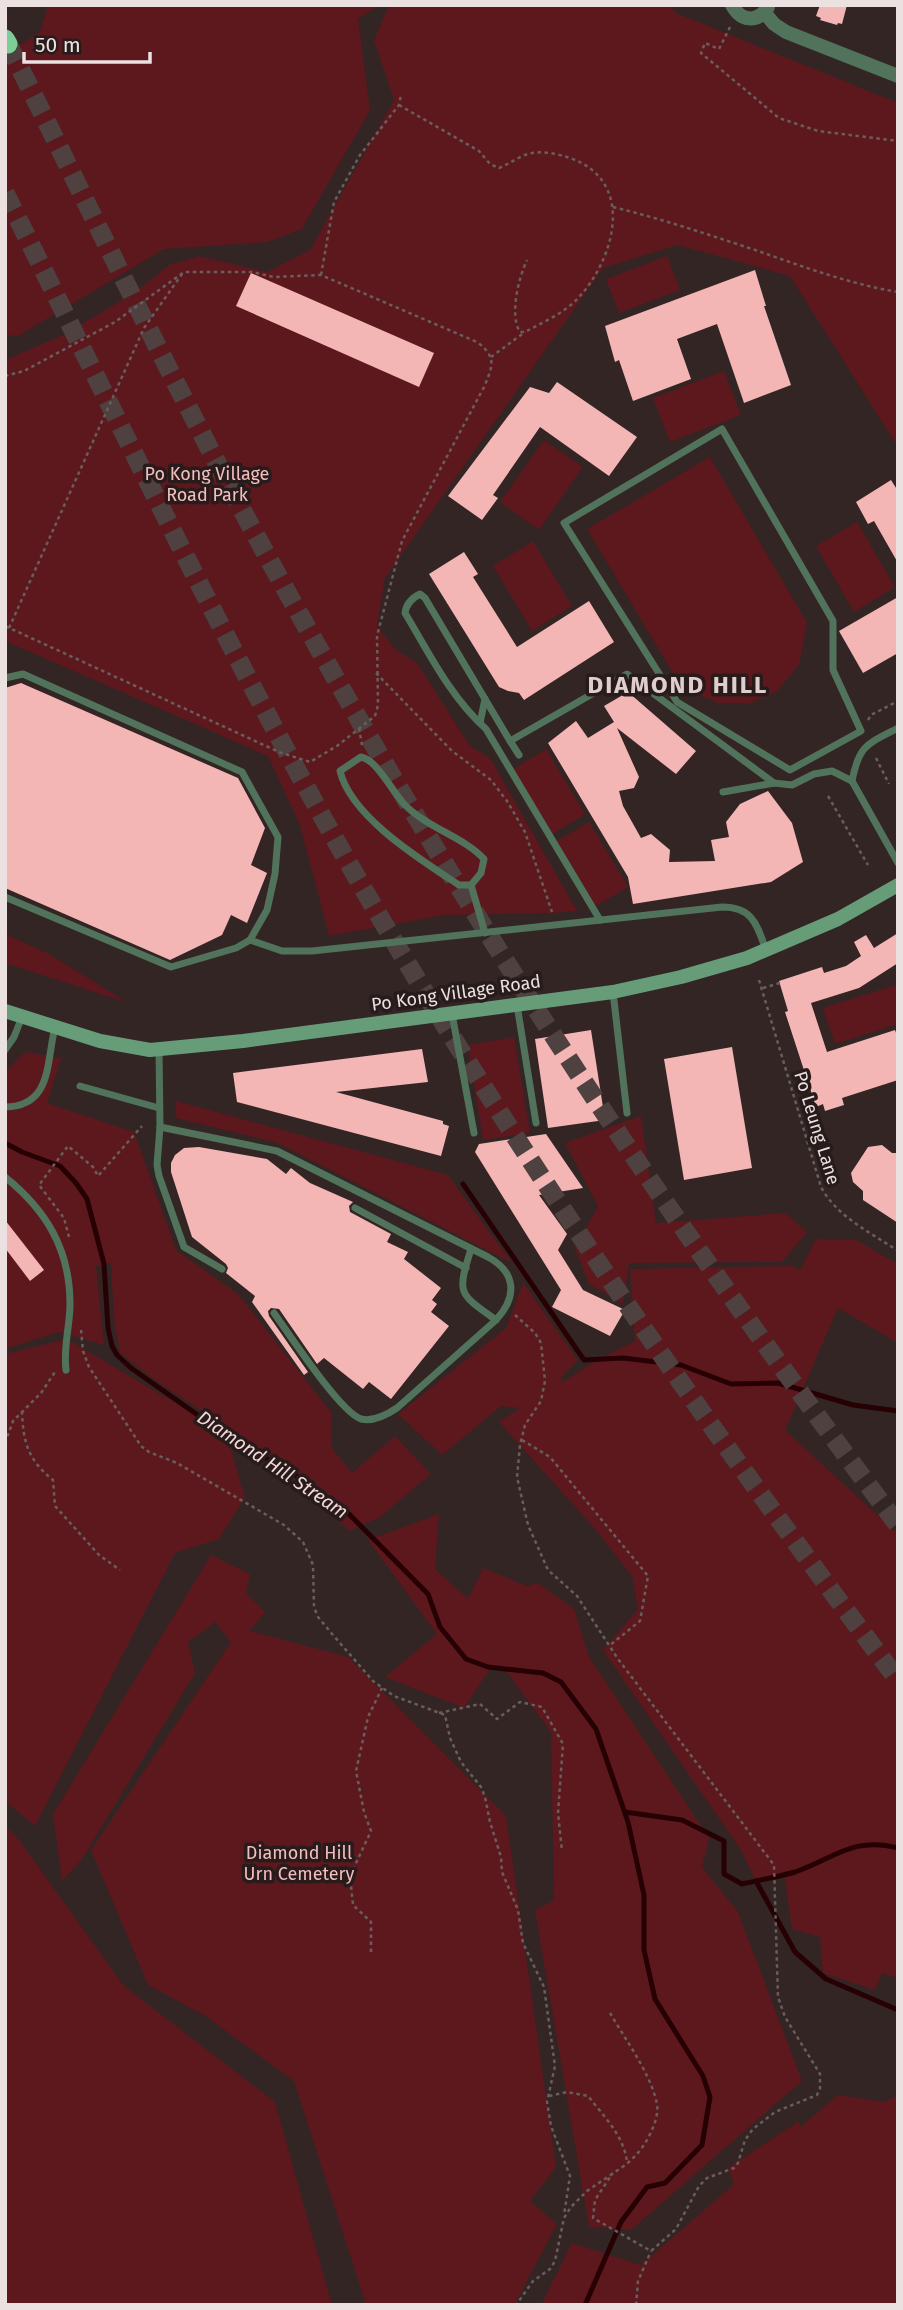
<svg xmlns="http://www.w3.org/2000/svg" width="903" height="2310" font-family="'Fira Sans',sans-serif">
	<style>
		.green { fill: #5d181e }
		.lines { fill: none; stroke-linecap: round; stroke-linejoin: round }
		.stream { stroke: #270003; stroke-width: 5 }
		.building { fill: #f3b6b5 }
		.trunk-tunnel { stroke: #4e4140; stroke-width: 19; stroke-dasharray: 19 10; stroke-linecap: butt }
		.path { stroke: #6a5e5d; stroke-width: 2.5; stroke-dasharray: 3.5 3.5; stroke-linecap: butt }
		.service { stroke: #51735c; stroke-width: 7 }
		.minor { stroke: #51735c; stroke-width: 14 }
		.secondary { stroke: #669d78; stroke-width: 14 }
		.trunk { stroke: #7ccd98; stroke-width: 19 }
		.labels { text-anchor: middle; stroke-width: 7; stroke-linejoin: round; paint-order: stroke }
		.park-label { font-size: 18px; fill: #f2bfbd; stroke: #281b1b }
		.street-label { font-size: 18px; fill: #eae1e0; stroke: #281b1b }
		.water-label { font-size: 19px; font-style: italic; fill: #f3d8d7; stroke: #281b1b }
		.district-label { font-size: 24px; font-weight: bold; letter-spacing: 2px; fill: #e0cecd; stroke: #281b1b }
	</style>
	<rect width="100%" height="100%" fill="#322524"/>
	<g class="green">
		<path d="M48,5H380L358,19L370,110L302,229L267,242L164,249L18,336L5,335V55L40,32Z"/>
		<path d="M389,5H670L676,13L898,103V447L790,276L678,245L603,268L385,578L377,626L396,650L417,663L470,746L490,758L577,911L552,913L444,915L329,936L300,825L268,756L5,641V360L63,335L134,293L169,265L199,256L267,272L310,250L394,100L374,40Z"/>
		<path d="M667,256L680,290L619,313L606,279Z"/>
		<path d="M724,371L741,415L670,442L653,398Z"/>
		<path d="M544,440L583,467L539,530L500,502Z"/>
		<path d="M710,457L807,623L799,665L776,692L751,703H718L682,688L587,529Z"/>
		<path d="M857,522L895,587L854,612L816,546Z"/>
		<path d="M533,541L572,606L532,631L493,566Z"/>
		<path d="M546,749L585,814L551,835L512,770Z"/>
		<path d="M589,822L628,887L594,907L555,842Z"/>
		<path d="M5,934L49,954L128,1003L5,963Z"/>
		<path d="M896,985L898,992V1024L835,1044L823,1008Z"/>
		<path d="M514,1037L530,1133L483,1140L468,1045Z"/>
		<path d="M25,1052L61,1058L47,1103L134,1132L176,1250L238,1294L331,1412V1447L352,1473L395,1436L431,1474L380,1517L350,1531L318,1505L273,1457L158,1382L120,1353L114,1320L111,1263L96,1266L104,1345L59,1332L5,1349V1072Z"/>
		<path d="M176,1101L448,1175L512,1263L278,1143L176,1118Z"/>
		<path d="M641,1116L656,1223L785,1213L807,1232L782,1262L629,1263L623,1304L589,1284L575,1248L598,1206L565,1143Z"/>
		<path d="M816,1239L856,1240L898,1264V1343L838,1308L785,1430L898,1534V1978L882,1973L875,1990L823,1973L820,1937L792,1929L784,1872L755,1879L741,1850L603,1650L638,1609L632,1576L596,1530L499,1422L520,1408L501,1406L442,1455L398,1414L506,1328L523,1283L578,1360L561,1377V1383L596,1361L635,1341L630,1269L792,1266L800,1270Z"/>
		<path d="M67,1339L226,1433L245,1497L219,1539L175,1553L35,1826L5,1801V1354Z"/>
		<path d="M439,1514L435,1569L468,1599L483,1568L527,1586L538,1583L574,1609L589,1657L709,1838L702,1867L738,1912L802,2081L631,2230L589,2227L535,1910L554,1900L551,1732L504,1668L490,1669L464,1708L385,1677L437,1634L368,1540Z"/>
		<path d="M211,1555L250,1574L246,1593L265,1612L250,1631L348,1657L506,1816L556,2167L530,2201L557,2224L514,2305H366L294,2081L204,2015L148,1985L91,1850L231,1642L215,1622L188,1642L195,1673L82,1859L62,1881L53,1814Z"/>
		<path d="M5,1825L20,1841L124,1986L275,2102L332,2305H5Z"/>
		<path d="M838,2095L884,2102L898,2095V2305H541L572,2243L641,2265L734,2184L728,2168L799,2121L800,2127Z"/>
	</g>
	<g class="lines">
		<g class="stream">
			<path d="M5,1143L22,1152L60,1166L76,1183L87,1199L104,1264L108,1328L112,1346L117,1355L131,1368L236,1442L291,1472L347,1512L428,1594L440,1627L466,1659L488,1667L543,1673L561,1682L596,1729L628,1822L644,1895V1950L655,1999L703,2076L710,2097L702,2145L665,2183L647,2187L621,2222L585,2305"/>
			<path d="M463,1184L584,1360L623,1358L681,1365L731,1384L778,1383L853,1405L898,1411"/>
			<path d="M625,1812L682,1820L724,1841V1874L742,1884C759,1880 778,1877 795,1872C834,1859 852,1836 898,1848"/>
			<path d="M756,1881L795,1952L826,1979L898,2010"/>
		</g>
	</g>
	<g class="building">
		<path d="M820,5H847L842,24L838,23L837,25L820,20L821,18L816,16Z"/>
		<path d="M755,270L766,306H764L791,385L744,403L717,324L677,339L691,379L633,401L619,360L615,362L605,326Z"/>
		<path d="M251,273L434,353L419,387L236,306Z"/>
		<path d="M557,382L637,437L609,476L540,427L493,495L498,498L482,520L448,496L530,387L549,393Z"/>
		<path d="M891,480L898,491V563L874,521L868,524L856,502Z"/>
		<path d="M464,552L478,574L473,577L517,647L589,601L614,642L524,700L519,693L508,691L499,687L429,574Z"/>
		<path d="M898,597V653L863,673L839,631Z"/>
		<path d="M21,683L238,778L265,828L251,865L267,873L247,923L231,915L222,935L170,960L5,888V688Z"/>
		<path d="M628,692L696,751L676,774L617,728L639,777L634,788L619,791L623,806L641,838L651,834L670,850L669,862L715,861L711,840L729,837L726,822L740,804L768,791L792,823L803,862L771,882L633,904L628,877L548,743L576,721L588,738L614,722L604,706Z"/>
		<path d="M898,933V963L859,988L811,1003L827,1052L895,1030L898,1038V1080L842,1098L844,1105L825,1111L823,1104L816,1107L785,1012L788,1011L779,981L822,967L824,973L846,966L861,956L854,942L866,935L874,948Z"/>
		<path d="M591,1030L605,1120L548,1128L535,1039Z"/>
		<path d="M732,1047L752,1168L684,1180L664,1059Z"/>
		<path d="M422,1049L428,1082L336,1092L443,1121V1124L449,1126L441,1156L237,1102L233,1073Z"/>
		<path d="M546,1134L583,1188L539,1195L567,1234L558,1250L583,1290L625,1310L610,1336L552,1307L561,1290L475,1152L479,1144Z"/>
		<path d="M882,1145L892,1153H898V1223L863,1200V1191L853,1182L851,1173L868,1147Z"/>
		<path d="M199,1147L267,1159L286,1174L291,1168L310,1183L353,1202L349,1206L350,1212L391,1234L387,1242L408,1252L404,1259L441,1288L432,1300L437,1304L431,1312L449,1326L391,1399L369,1382L363,1389L324,1358L317,1364L279,1309L271,1308L268,1311L269,1316L308,1372L304,1375L252,1302L255,1296L226,1273L228,1268L226,1264L192,1237L171,1172V1163L175,1155L184,1148Z"/>
		<path d="M5,1220L44,1270L30,1281L5,1248Z"/>
	</g>
	<g class="lines">
		<g class="trunk-tunnel">
			<path d="M8,44C73,174 135,305 202,434C251,529 304,623 357,716C519,998 703,1265 898,1525"/>
			<path d="M5,193C109,401 209,612 322,816C491,1119 690,1404 898,1680"/>
		</g>
		<g class="path">
			<path d="M730,27L719,49L705,43L701,53L779,118L818,131L898,141"/>
			<path d="M399,105L479,151L490,164L499,168C509,164 518,157 528,154C542,150 558,154 570,158C636,181 615,258 579,297C565,313 543,322 525,332H520C509,315 519,277 527,260"/>
			<path d="M613,207C662,219 710,235 758,251C804,267 850,284 898,292"/>
			<path d="M321,275L334,202L360,155L399,105L401,95"/>
			<path d="M491,357L525,332"/>
			<path d="M5,376L24,371L115,322L184,272H252L274,277L321,275L477,342C497,357 493,366 484,387L402,541L377,636L378,705L375,716L337,746L310,762L279,752L5,626"/>
			<path d="M898,389V401"/>
			<path d="M9,628L144,328L182,274"/>
			<path d="M376,673L452,751L491,780L507,801L525,832L552,912"/>
			<path d="M868,720L871,715L898,701"/>
			<path d="M359,728L362,745"/>
			<path d="M876,758L889,784"/>
			<path d="M828,796L868,865"/>
			<path d="M759,980L821,1187C837,1217 870,1232 898,1251"/>
			<path d="M763,988L780,983"/>
			<path d="M69,1237L64,1218L39,1185L68,1146L93,1167L98,1176L142,1126"/>
			<path d="M515,1315L535,1333L541,1343L545,1381L541,1401L525,1425L520,1445L517,1477L528,1525L548,1570L577,1596L618,1659L774,1865L778,1997L785,2017L820,2074V2089L817,2095L775,2112L753,2129L745,2140L738,2163L734,2168L707,2178L699,2186L676,2229L651,2251L593,2218L595,2200L612,2174L587,2191L571,2207L564,2218L555,2261L550,2269L533,2281L516,2305"/>
			<path d="M81,1330L83,1351L89,1367L141,1446L149,1452L177,1463L284,1525L303,1542L313,1565L314,1607L318,1617L333,1635L373,1681L394,1696L445,1715L450,1738L461,1762L481,1787L485,1797L490,1822L501,1857L502,1872L518,1910L523,1943L544,1987L555,2066L547,2102L551,2126L570,2176L564,2215"/>
			<path d="M22,1411C23,1442 28,1460 53,1480L55,1506L99,1555L120,1570"/>
			<path d="M522,1440L550,1457L648,1576L640,1621L609,1646"/>
			<path d="M5,1443L13,1421L41,1393L55,1372"/>
			<path d="M439,1713L480,1704L497,1719L520,1702L542,1707L563,1744L558,1813L562,1851"/>
			<path d="M371,1952V1922L353,1905L350,1876L371,1831L364,1812L356,1771L368,1717L382,1688"/>
			<path d="M610,2013C625,2039 651,2074 657,2104C660,2120 645,2147 634,2157C628,2164 619,2169 612,2174"/>
			<path d="M549,2096L567,2092L588,2096C603,2115 625,2137 627,2163"/>
			<path d="M636,2305L638,2281L651,2251"/>
		</g>
		<g class="service">
			<path d="M722,429L833,621V670L861,731L790,770L677,702L564,523Z"/>
			<path d="M5,678L23,674L242,772L278,837L275,874L267,910L250,940L236,948L171,967L5,897"/>
			<path d="M480,723L485,699"/>
			<path d="M898,728C867,744 859,745 852,781L898,863"/>
			<path d="M510,741L519,755"/>
			<path d="M361,757C377,760 392,791 404,804C427,828 464,837 484,859L481,873L471,885H459C421,860 351,817 340,771Z"/>
			<path d="M723,792L774,783L792,785L814,774L832,771L852,781"/>
			<path d="M471,885L485,933"/>
			<path d="M600,920L486,729C451,698 429,653 405,613C406,605 412,598 420,594L425,598L510,741L627,674L774,783"/>
			<path d="M250,940L282,951H312L722,907C753,907 757,925 766,950"/>
			<path d="M613,992L627,1113"/>
			<path d="M517,1005L536,1123"/>
			<path d="M452,1014L474,1133"/>
			<path d="M159,1049L160,1127L157,1165L159,1176L184,1247L222,1269"/>
			<path d="M5,1050L14,1037L22,1017"/>
			<path d="M80,1086L159,1108"/>
			<path d="M5,1107C52,1106 46,1064 55,1027"/>
			<path d="M160,1127L277,1151L488,1257C517,1273 517,1297 496,1320L397,1408C388,1414 373,1422 361,1419C340,1412 289,1334 274,1313"/>
			<path d="M5,1177C46,1210 70,1249 70,1304C70,1326 63,1347 66,1370"/>
			<path d="M355,1208L466,1268"/>
			<path d="M471,1249C457,1294 458,1293 496,1320"/>
		</g>
		<g class="minor">
			<path d="M732,5C741,22 758,23 768,7"/>
			<path d="M764,12L774,24L786,32L898,76"/>
		</g>
		<path class="secondary" d="M5,1011L100,1041L150,1050L243,1041L613,992L681,977L747,958L838,919L898,885"/>
		<path class="trunk" d="M5,39L8,44"/>
	</g>
	<g class="labels">
		<g class="park-label">
			<text x="207" y="480">Po Kong Village<tspan x="207" dy="21">Road Park</tspan></text>
			<text x="299" y="1859">Diamond Hill<tspan x="299" dy="21">Urn Cemetery</tspan></text>
		</g>
		<g class="street-label">
			<text transform="translate(456 993) rotate(-8)" y="6">Po Kong Village Road</text>
			<text transform="translate(817 1128) rotate(73)" y="6">Po Leung Lane</text>
		</g>
		<g class="water-label">
			<text transform="translate(273 1464) rotate(34)" y="7">Diamond Hill Stream</text>
		</g>
		<g class="district-label">
			<text x="678" y="693">DIAMOND HILL</text>
		</g>
	</g>
	<rect width="903" height="2310" fill="none" stroke="#eae1e0" stroke-width="14"/>
	<path d="M24 52v10h126v-10" fill="none" stroke="#eae1e0" stroke-width="3.5"/>
	<text x="35" y="52" font-size="21" fill="#eae1e0" stroke="#281b1b" stroke-width="5" paint-order="stroke">50 m</text>
</svg>
